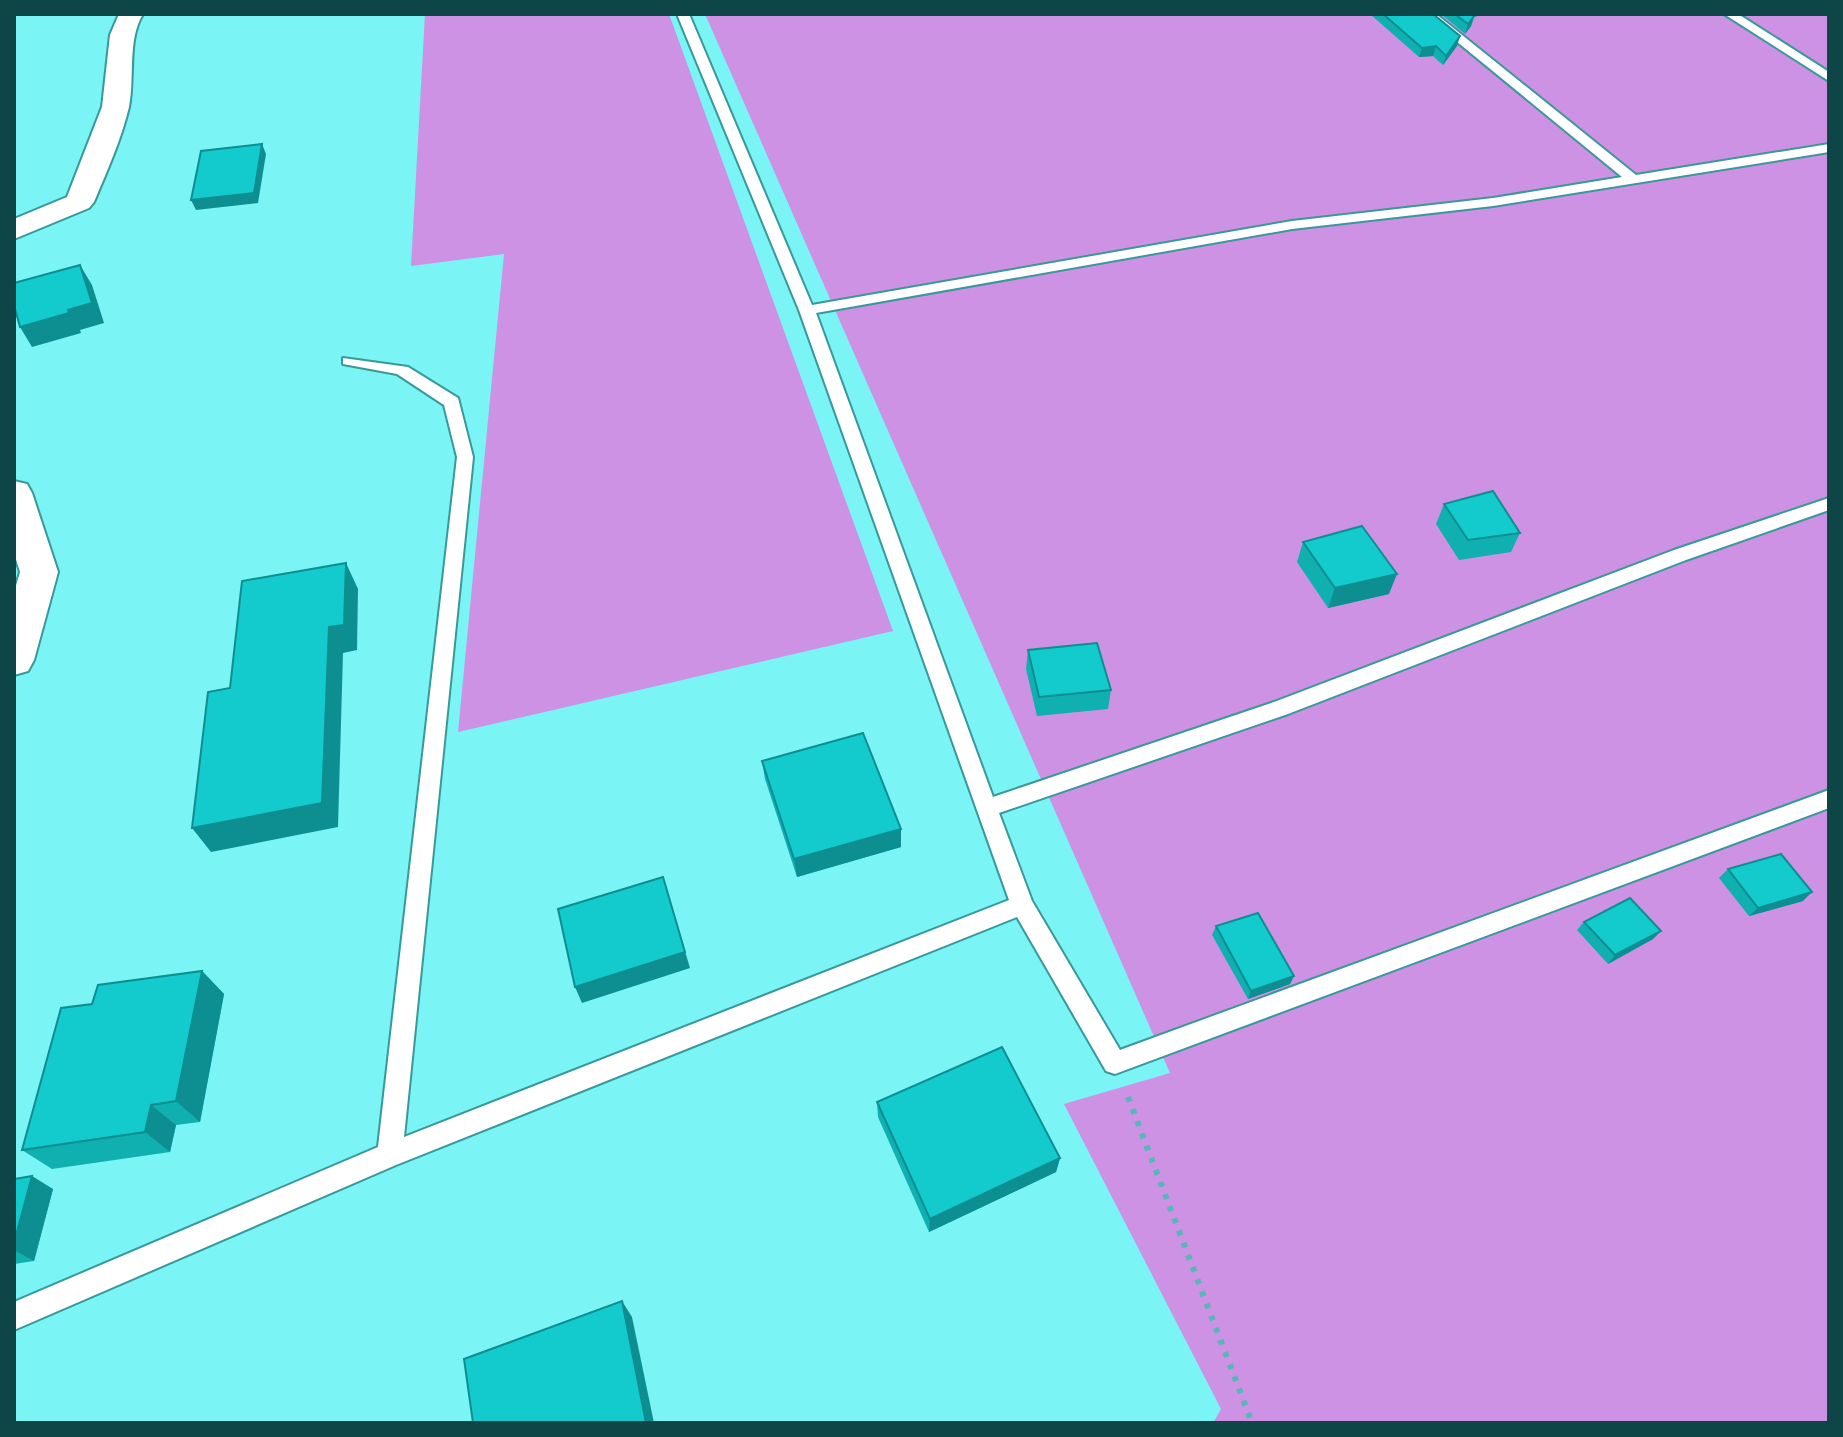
<svg xmlns="http://www.w3.org/2000/svg" width="1843" height="1437" font-family="'Source Sans 3',sans-serif">
	<style>
		.green { fill: #cd92e4 }
		.lines { fill: none; stroke-linecap: round; stroke-linejoin: round }
		.lane-casing { stroke: #399899; stroke-width: 4 }
		.street-casing { stroke: #399899; stroke-width: 4 }
		.path { stroke: #55b7b8; stroke-width: 6; stroke-dasharray: 5 8; stroke-linecap: butt }
		.lane { fill: #fff; fill-rule: evenodd }
		.street { fill: #fff; fill-rule: evenodd }
		.wall { fill: #10afb0 }
		.shaded-wall { fill: #0d8e90 }
		.building { fill: #13cbcd; stroke: #0d8e90; stroke-width: 2 }
	</style>
	<rect width="100%" height="100%" fill="#7af4f5"/>
	<g class="green">
		<path d="M425,14H669L893,631L458,732L504,254L411,266Z"/>
		<path d="M705,14H1829V1423H1213L1221,1409L1064,1104L1170,1073Z"/>
	</g>
	<g class="lines">
		<g class="lane-casing">
			<g id="lane">
				<path d="M677,14H689L812,305L1292,221L1493,198L1622,177L1423,14H1436L1636,175L1829,144V152L1493,206L1292,229L816,313L993,797L1274,702L1674,550L1829,498V510L1686,560L1288,714L999,813L1032,901L1120,1050L1829,790V808L1115,1074L1106,1071L1017,917L396,1165L14,1330V1302L378,1147L457,457L444,405L397,374L343,364V358L408,367L458,398L473,457L404,1137L1009,900L799,310Z"/>
				<path d="M1724,14H1738L1829,72V81Z"/>
			</g>
		</g>
		<g class="street-casing">
			<g id="street">
				<path d="M119,14H143C127,40 135,77 129,107C121,140 107,171 94,202L89,208L14,239V219L67,197L102,107L110,35Z"/>
				<path d="M14,481L27,484L32,493L58,572L34,660L28,671L14,675V592L20,572L14,553Z"/>
			</g>
		</g>
		<path class="path" d="M1128,1097L1252,1423"/>
		<use href="#lane" class="lane"/>
		<use href="#street" class="street"/>
	</g>
	<g class="wall">
		<path d="M1370,14H1433L1457,46L1443,65L1433,56L1419,57Z"/>
		<path d="M1441,14H1477V16L1474,17L1471,26L1465,34Z"/>
		<path d="M1444,504L1520,533L1511,552L1459,560L1436,524Z"/>
		<path d="M1303,542L1389,594L1328,608L1297,562Z"/>
		<path d="M1028,650L1111,690L1108,709L1037,716L1026,669Z"/>
		<path d="M762,761L901,847L797,877L765,779Z"/>
		<path d="M1728,869L1803,901L1749,916L1719,878Z"/>
		<path d="M1584,922L1661,931L1653,939L1608,964L1577,930Z"/>
		<path d="M1216,926L1294,976L1290,984L1248,999L1212,935Z"/>
		<path d="M202,971L224,994L200,1122L176,1125L170,1152L52,1169L22,1150L92,1004Z"/>
		<path d="M877,1102L1060,1158L1056,1172L929,1232L878,1117Z"/>
		<path d="M14,1179L53,1189L34,1261L14,1264Z"/>
	</g>
	<g class="shaded-wall">
		<path d="M1463,14H1477V16L1474,17L1471,26L1465,34L1468,24Z"/>
		<path d="M1460,36L1457,46L1443,65L1446,56Z"/>
		<path d="M1436,46L1433,56L1419,57L1422,48Z"/>
		<path d="M262,144L266,154L258,203L196,210L191,200Z"/>
		<path d="M80,265L92,285L104,323L80,330L81,333L32,347L20,327L68,310Z"/>
		<path d="M346,563L358,589L357,650L343,653L338,827L211,852L192,828Z"/>
		<path d="M1397,574L1389,594L1328,608L1335,588Z"/>
		<path d="M901,829V847L797,877L794,859Z"/>
		<path d="M663,877L690,968L582,1003L575,987Z"/>
		<path d="M1812,892L1803,901L1749,916L1758,908Z"/>
		<path d="M1661,931L1653,939L1608,964L1615,955Z"/>
		<path d="M202,971L224,994L200,1122L176,1101Z"/>
		<path d="M1294,976L1290,984L1248,999L1251,991Z"/>
		<path d="M151,1105L176,1125L170,1152L145,1132Z"/>
		<path d="M1060,1158L1056,1172L929,1232L930,1219Z"/>
		<path d="M32,1176L53,1189L34,1261L14,1250V1243Z"/>
		<path d="M622,1301L632,1317L654,1423H646Z"/>
	</g>
	<g class="building">
		<path d="M1383,14H1433L1460,36L1446,56L1436,46L1422,48Z"/>
		<path d="M1455,14H1471L1474,16L1468,24Z"/>
		<path d="M262,144L254,193L191,200L201,151Z"/>
		<path d="M80,265L92,303L68,310L69,313L20,327L14,305V283Z"/>
		<path d="M1493,491L1520,533L1468,540L1444,504Z"/>
		<path d="M1362,526L1397,574L1335,588L1303,542Z"/>
		<path d="M346,563L344,625L329,627L322,803L192,828L208,692L230,688L242,581Z"/>
		<path d="M1097,643L1111,690L1039,697L1028,650Z"/>
		<path d="M863,733L901,829L794,859L762,761Z"/>
		<path d="M1781,854L1812,892L1758,908L1728,869Z"/>
		<path d="M663,877L685,952L575,987L558,909Z"/>
		<path d="M1630,898L1661,931L1615,955L1584,922Z"/>
		<path d="M1258,913L1294,976L1251,991L1216,926Z"/>
		<path d="M202,971L176,1101L151,1105L145,1132L22,1150L61,1008L92,1004L98,985Z"/>
		<path d="M1002,1047L1060,1158L930,1219L877,1102Z"/>
		<path d="M32,1176L14,1243V1179Z"/>
		<path d="M622,1301L646,1423H473L464,1359Z"/>
	</g>
	<rect width="1843" height="1437" fill="none" stroke="#0e4546" stroke-width="32"/>
</svg>
